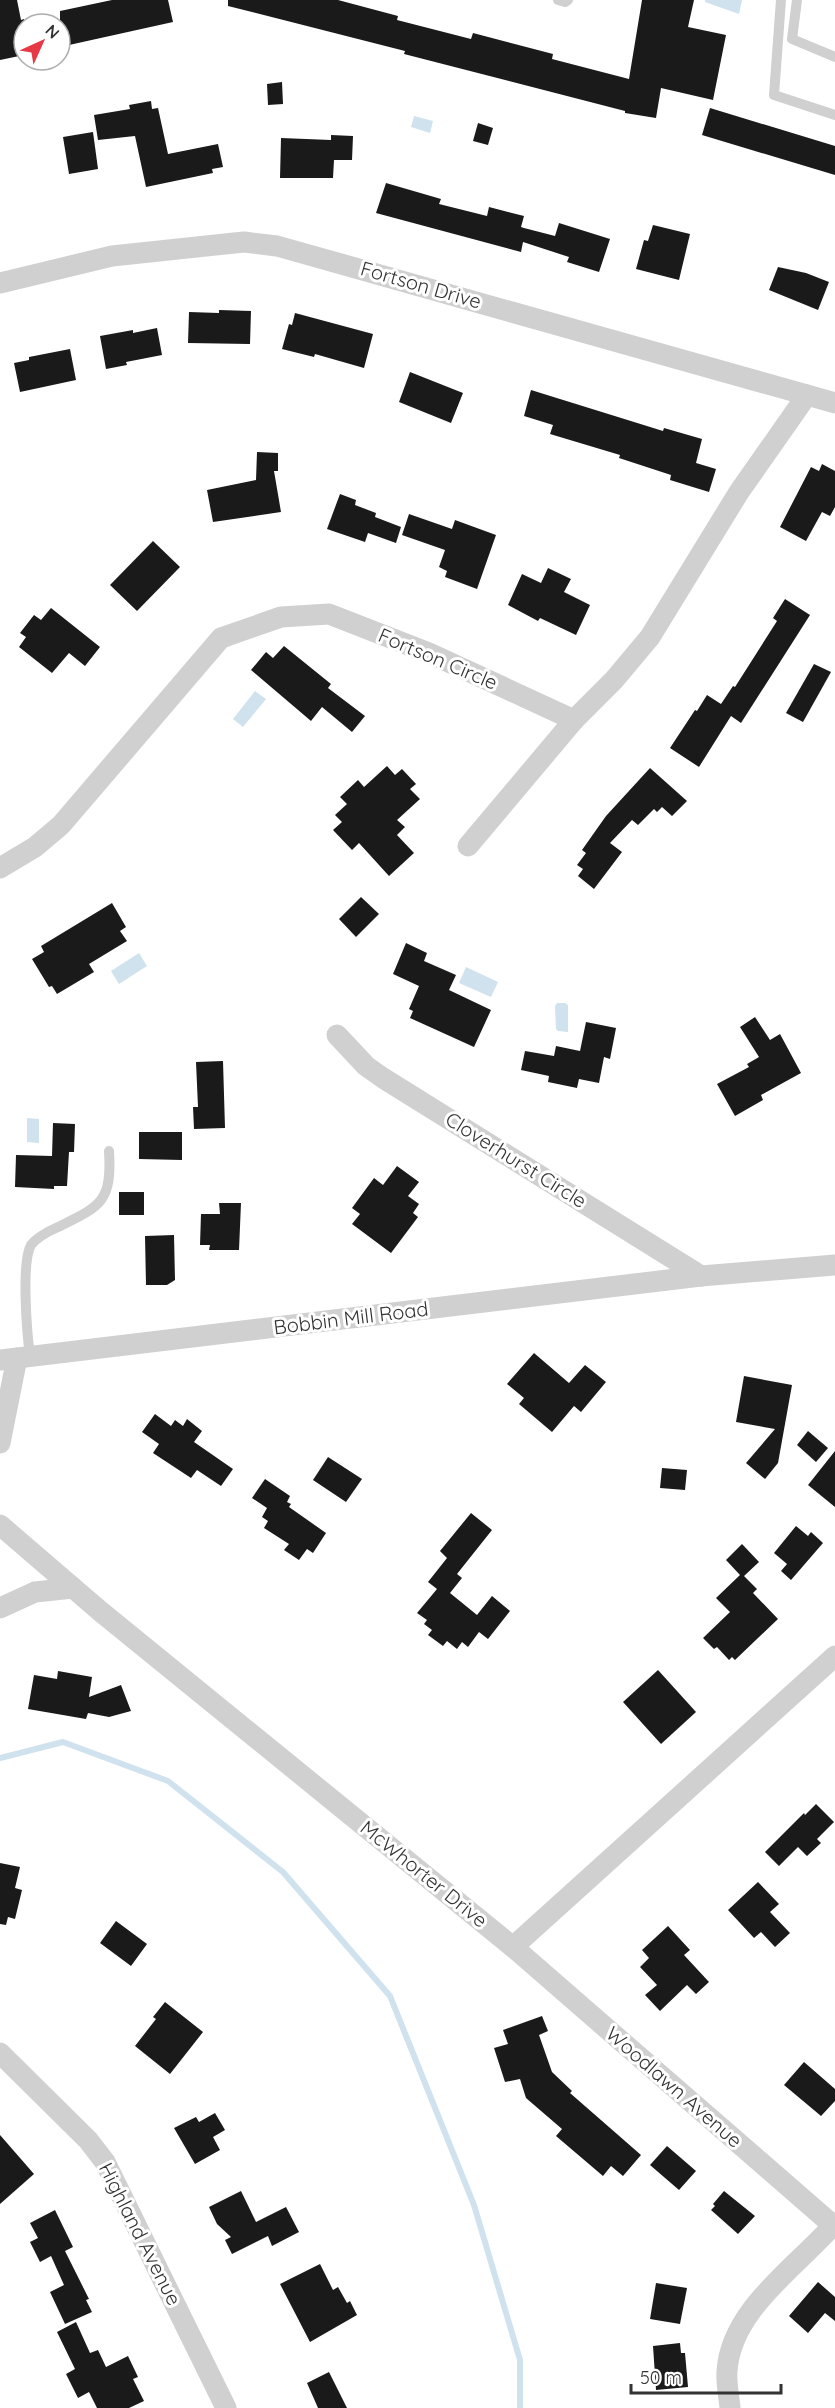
<svg xmlns="http://www.w3.org/2000/svg" width="835" height="2408" font-family="Quicksand,sans-serif">
	<style>
		.water { fill: #cfe2ee }
		.lines { fill: none; stroke-linecap: round; stroke-linejoin: round }
		.stream { stroke: #cfe2ee; stroke-width: 6 }
		.building { fill: #1a1a1a }
		.service { stroke: #d0d0d0; stroke-width: 10 }
		.minor { stroke: #d0d0d0; stroke-width: 21 }
		.labels { text-anchor: middle; stroke-width: 6; stroke-linejoin: round; paint-order: stroke }
		.street-label { font-size: 20px; fill: #333; stroke: #fff }
	</style>
	<rect width="100%" height="100%" fill="#fff"/>
	<g class="water">
		<path d="M705,0H742L739,14L705,2Z"/>
		<path d="M414,116L433,121L430,133L411,127Z"/>
		<path d="M255,691L266,699L243,727L233,719Z"/>
		<path d="M139,953L147,966L119,984L111,971Z"/>
		<path d="M466,967L498,982L491,997L459,983Z"/>
		<path d="M557,1003H565L568,1005V1032L558,1031L556,1029L555,1006Z"/>
		<path d="M27,1118L39,1119V1143L27,1142Z"/>
	</g>
	<g class="lines">
		<path class="stream" d="M0,1758L63,1742L168,1781L283,1872L390,1996L474,2205L520,2360V2408"/>
	</g>
	<g class="building">
		<path d="M0,0H17L21,20L24,19V55L0,60Z"/>
		<path d="M112,0H168L173,22L60,47V11Z"/>
		<path d="M228,0H338L398,16L397,20L471,39L473,33L553,54L552,59L629,79L642,0H694L688,27L726,35L713,100L661,88L656,118L625,113V111L404,54L405,51L228,6Z"/>
		<path d="M282,82L283,104L268,105L267,84Z"/>
		<path d="M151,101L152,109L158,108L168,154L218,144L223,167L212,169L213,173L146,187L135,136L98,140L94,115L130,109L129,105Z"/>
		<path d="M710,108L835,146V175L702,135Z"/>
		<path d="M478,123L493,128L488,145L473,141Z"/>
		<path d="M93,132L98,169L69,174L63,137Z"/>
		<path d="M331,135L353,136L352,160H334L333,178H280L281,138L331,140Z"/>
		<path d="M386,183L441,199L439,204L487,216L489,207L524,216L521,227L524,228L555,236L559,223L610,239L599,272L567,262L569,257L523,242L521,252L376,213Z"/>
		<path d="M653,225L690,234L679,280L636,269L644,240L648,241Z"/>
		<path d="M778,267L806,273L829,282L818,310L769,290Z"/>
		<path d="M219,310L251,311L250,344L188,343L189,312L219,313Z"/>
		<path d="M295,313L373,334L364,368L315,354L314,357L282,349L289,324L292,325Z"/>
		<path d="M157,328L162,355L126,362L127,365L106,369L100,336L133,330V333Z"/>
		<path d="M70,349L76,380L20,392L14,363L29,360V357Z"/>
		<path d="M410,372L463,393L451,423L399,402Z"/>
		<path d="M531,390L663,431L664,428L702,439L696,463L716,469L709,492L670,480L671,475L619,458L620,455L550,434L553,425L524,416Z"/>
		<path d="M257,452L278,453V471H274L281,512L213,522L207,490L256,480Z"/>
		<path d="M822,464L835,471V507L830,516L822,512L806,541L780,527L811,467L819,471Z"/>
		<path d="M340,494L356,500L355,505L376,513L375,517L401,527L396,543L368,533L365,542L327,529Z"/>
		<path d="M409,514L452,529L455,520L496,535L477,589L445,577L447,571L439,567L445,550L402,535Z"/>
		<path d="M153,541L180,567L137,611L110,585Z"/>
		<path d="M548,568L571,579L564,592L590,605L576,635L540,618L538,621L508,605L522,574L541,583Z"/>
		<path d="M785,599L810,615L741,723L731,716L699,767L670,748L695,710L697,711L707,695L721,704L733,686L735,687L777,621L773,618Z"/>
		<path d="M51,608L100,647L85,666L69,653L52,673L19,647L26,637L20,633L34,615L41,620Z"/>
		<path d="M284,646L331,684L328,688L365,716L352,732L322,707L311,721L251,670L266,652L273,658Z"/>
		<path d="M814,664L831,672L803,722L786,713Z"/>
		<path d="M387,766L395,775L402,769L416,784L410,789L420,799L397,820L405,827L397,835L414,853L389,876L359,843L352,850L333,830L342,822L335,815L347,804L340,797L358,780L364,787Z"/>
		<path d="M650,768L687,801L672,816L662,807L657,812L654,809L638,825L632,820L610,843L622,852L594,889L578,876L583,869L577,865L586,853L582,850L606,816Z"/>
		<path d="M361,897L379,914L356,937L339,919Z"/>
		<path d="M112,903L126,927L120,931L127,941L89,964L94,972L57,994L52,986L49,987L32,959L44,952L41,946Z"/>
		<path d="M406,943L427,953L424,961L456,975L449,990L491,1010L474,1047L410,1018L413,1011L409,1009L419,986L393,974Z"/>
		<path d="M755,1017L770,1040L780,1034L801,1073L761,1095L763,1100L735,1116L717,1084L749,1067L747,1064L759,1057L740,1027Z"/>
		<path d="M586,1022L616,1028L610,1059L604,1057L599,1083L579,1079L577,1088L548,1082L549,1076L521,1070L525,1051L554,1056L556,1046L580,1051Z"/>
		<path d="M223,1061L225,1128L194,1129L193,1107H198L196,1062Z"/>
		<path d="M53,1123L75,1124L74,1152H69L67,1186H54V1189L15,1187L16,1155L52,1156Z"/>
		<path d="M139,1132H182V1160L139,1159Z"/>
		<path d="M397,1166L419,1182L408,1196L419,1204L413,1213L418,1217L391,1253L352,1224L360,1214L352,1208L374,1178L383,1185Z"/>
		<rect x="119" y="1192" width="25" height="23"/>
		<path d="M219,1203H241L239,1250H209L210,1245H200L201,1214H220Z"/>
		<path d="M174,1235L175,1280L167,1285H146L145,1236Z"/>
		<path d="M534,1353L569,1383L585,1365L606,1382L581,1412L574,1406L552,1432L519,1404L524,1398L507,1384Z"/>
		<path d="M744,1376L792,1385L778,1463L765,1479L746,1463L775,1429L736,1422Z"/>
		<path d="M155,1414L171,1426L175,1420L183,1426L187,1419L202,1431L194,1442L233,1469L221,1486L197,1470L191,1478L153,1453L159,1444L142,1432Z"/>
		<path d="M808,1431L828,1448L816,1462L797,1445Z"/>
		<path d="M835,1451V1507L808,1485Z"/>
		<path d="M328,1457L362,1479L346,1502L313,1480Z"/>
		<path d="M662,1468L687,1470L685,1490L660,1488Z"/>
		<path d="M265,1479L290,1496L287,1502L291,1504L289,1507L326,1533L313,1553L307,1549L299,1560L284,1550L289,1544L264,1528L268,1521L262,1517L267,1508L252,1498Z"/>
		<path d="M471,1513L492,1530L457,1574L462,1578L450,1593L477,1615L492,1596L510,1611L488,1639L479,1632L468,1647L462,1642L457,1649L447,1641L443,1646L428,1635L432,1630L424,1624L427,1620L417,1613L437,1589L428,1582L447,1558L440,1551Z"/>
		<path d="M796,1526L808,1536L811,1532L823,1543L791,1580L781,1571L787,1564L774,1553Z"/>
		<path d="M742,1544L759,1562L744,1576L757,1589L753,1593L778,1619L735,1660L732,1657L729,1660L717,1647L714,1649L703,1638L730,1612L716,1598L740,1575L726,1560Z"/>
		<path d="M658,1670L696,1712L661,1744L623,1702Z"/>
		<path d="M58,1671L92,1677L89,1697L121,1685L131,1711L109,1717L88,1713L86,1719L28,1709L34,1675L57,1679Z"/>
		<path d="M816,1804L834,1822L817,1839L821,1843L807,1856L798,1847L779,1866L765,1852L804,1813L805,1815Z"/>
		<path d="M0,1863L20,1867L15,1888L22,1890L15,1919L8,1917L6,1925L0,1924Z"/>
		<path d="M758,1882L779,1904L770,1912L790,1933L775,1947L761,1932L754,1938L728,1910Z"/>
		<path d="M116,1921L147,1944L131,1966L100,1943Z"/>
		<path d="M668,1926L690,1950L684,1955L709,1982L696,1994L687,1985L660,2011L645,1995L657,1985L640,1967L649,1958L642,1950Z"/>
		<path d="M165,2002L203,2032L170,2074L135,2046L156,2019L153,2017Z"/>
		<path d="M542,2016L548,2031L539,2035L552,2072L572,2091L570,2093L641,2155L623,2176L611,2166L603,2176L556,2136L562,2129L526,2098L520,2079L505,2082L494,2048L508,2044L503,2030Z"/>
		<path d="M804,2062L835,2089V2101L821,2116L784,2085Z"/>
		<path d="M215,2113L225,2130L213,2137L220,2150L195,2164L174,2128L196,2117L199,2122Z"/>
		<path d="M0,2135L34,2174L0,2204Z"/>
		<path d="M667,2146L696,2171L679,2190L650,2165Z"/>
		<path d="M241,2191L256,2222L286,2207L299,2232L272,2246L268,2236L232,2254L225,2240L231,2237L217,2224L209,2207Z"/>
		<path d="M724,2191L755,2216L738,2234L711,2210L715,2206L713,2204Z"/>
		<path d="M55,2210L73,2247L65,2251L89,2299L86,2300L92,2312L65,2324L50,2292L64,2285L51,2256L40,2262L30,2242L38,2238L30,2223Z"/>
		<path d="M320,2264L333,2290L338,2287L347,2303L350,2301L357,2315L310,2342L280,2284Z"/>
		<path d="M818,2282L835,2297V2321L825,2313L808,2333L789,2316Z"/>
		<path d="M656,2283L687,2288L680,2324L650,2319Z"/>
		<path d="M76,2322L90,2353L98,2350L106,2367L128,2356L138,2377L133,2379L144,2401L129,2408H97L89,2392L78,2398L66,2374L75,2369L57,2332Z"/>
		<path d="M680,2343L681,2353H685L688,2387L656,2390L653,2346Z"/>
		<path d="M329,2372L347,2408H318L307,2383Z"/>
	</g>
	<g class="lines">
		<g class="service">
			<path d="M558,0L565,2L568,0"/>
			<path d="M781,0L774,95L835,115"/>
			<path d="M797,0L792,39L835,57"/>
			<path d="M30,1356C27,1334 21,1262 31,1245C37,1237 49,1231 58,1227C101,1206 112,1202 109,1151"/>
		</g>
		<g class="minor">
			<path d="M0,283L112,256L244,242L277,246L835,403"/>
			<path d="M468,846L574,720L614,680L650,637L739,492L807,395"/>
			<path d="M0,868L35,847L61,825L221,638L281,617L329,614L429,653L574,720"/>
			<path d="M337,1035L366,1066L383,1078L701,1276"/>
			<path d="M0,1360L701,1276L835,1265"/>
			<path d="M0,1443L17,1358"/>
			<path d="M0,1525L100,1611L513,1947L835,2227"/>
			<path d="M0,1608L35,1592L73,1588"/>
			<path d="M513,1947L835,1656"/>
			<path d="M0,2053L88,2140L105,2162L226,2408"/>
			<path d="M730,2408C729,2396 726,2383 727,2371C731,2309 797,2267 835,2223"/>
		</g>
	</g>
	<g class="labels">
		<g class="street-label">
			<text transform="translate(421 285) rotate(16)" y="7">Fortson Drive</text>
			<text transform="translate(438 659) rotate(23)" y="7">Fortson Circle</text>
			<text transform="translate(516 1160) rotate(32)" y="7">Cloverhurst Circle</text>
			<text transform="translate(351 1318) rotate(-7)" y="7">Bobbin Mill Road</text>
			<text transform="translate(424 1874) rotate(39)" y="7">McWhorter Drive</text>
			<text transform="translate(674 2087) rotate(41)" y="7">Woodlawn Avenue</text>
			<text transform="translate(140 2234) rotate(63)" y="7">Highland Avenue</text>
		</g>
	</g>
	<g transform="translate(42 42) rotate(45)"><circle r="28" fill="#ffffff" stroke="#adadad" stroke-width="1.5"/>
	<path d="M0-4.5L10 22L0 15L-10 22Z" fill="#e63946"/>
	<text y="-9" font-size="16" font-weight="bold" text-anchor="middle" fill="#333333">N</text>
	</g>
	<path d="M631 2384v9h150v-9" fill="none" stroke="#333333" stroke-width="3"/>
	<text x="640" y="2384" font-size="18" fill="#333333" stroke="#ffffff" stroke-width="4.5" paint-order="stroke">50 m</text>
</svg>
